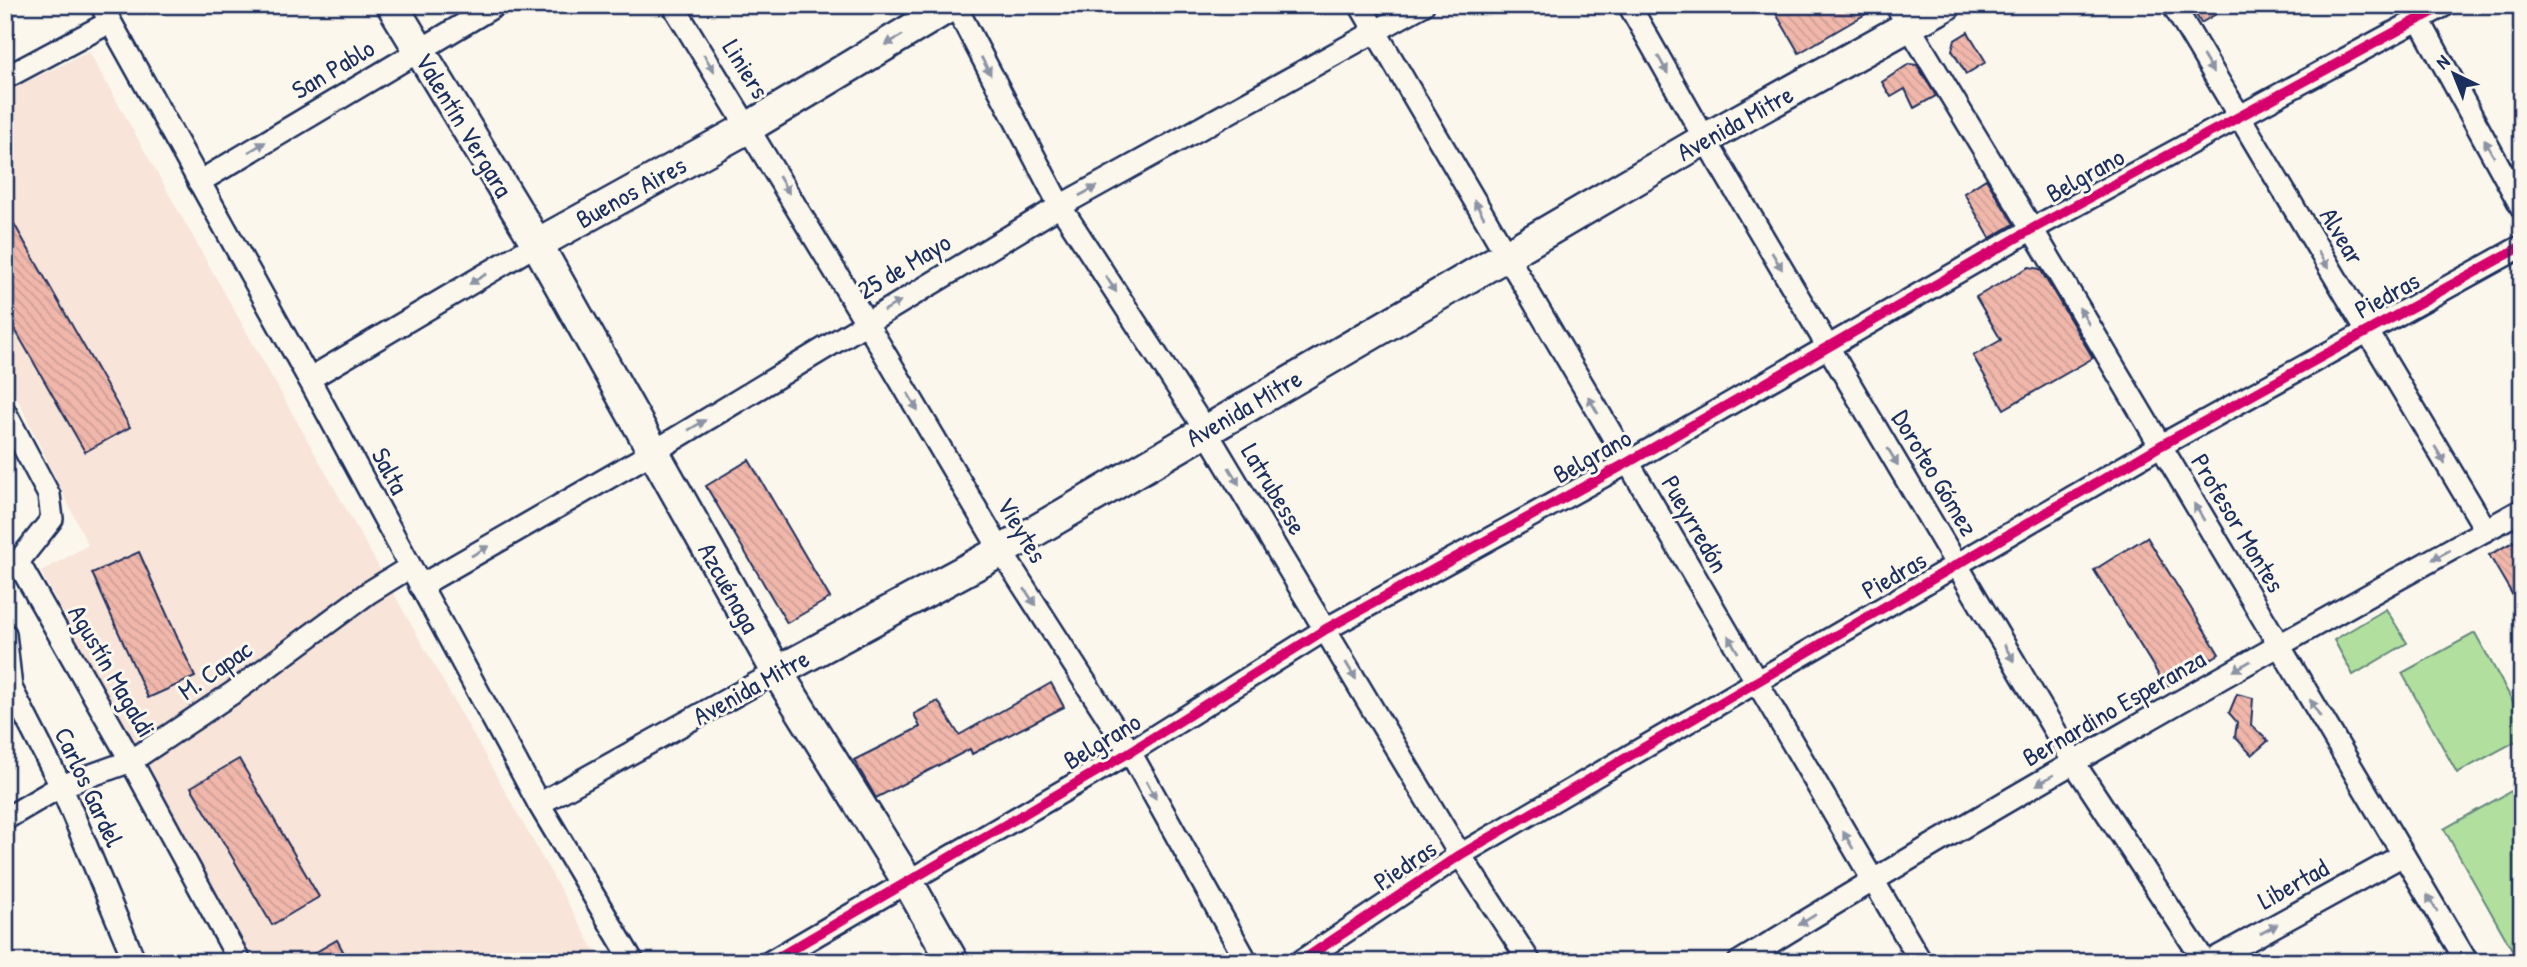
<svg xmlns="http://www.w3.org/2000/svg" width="2527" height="967" font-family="'Patrick Hand',sans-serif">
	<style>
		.built { fill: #f8e4d8 }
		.grass { fill: #b0df9e; stroke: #66877e; stroke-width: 2 }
		.building { fill: url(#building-back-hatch); stroke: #1b2f5e; stroke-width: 2 }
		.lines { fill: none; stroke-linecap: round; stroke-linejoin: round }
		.street-casing { stroke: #1b2f5e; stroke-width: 26 }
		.secondary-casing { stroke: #1b2f5e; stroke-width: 35 }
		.street { stroke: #fbf7ec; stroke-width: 21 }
		.secondary { stroke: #fbf7ec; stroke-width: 30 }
		.cycleway-casing { stroke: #fbf7ec; stroke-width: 15 }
		.cycleway { stroke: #d6006c; stroke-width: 10 }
		.oneway { fill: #8b93a5 }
		.labels { text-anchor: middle; stroke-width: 6; stroke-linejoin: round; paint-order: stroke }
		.street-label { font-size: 26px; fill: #1b2f5e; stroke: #fbf7ec }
	</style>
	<defs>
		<pattern id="building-back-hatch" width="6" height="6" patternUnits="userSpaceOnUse" patternTransform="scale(1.75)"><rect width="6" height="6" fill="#f1b7ab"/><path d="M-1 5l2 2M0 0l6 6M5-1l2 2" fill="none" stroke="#ce9e96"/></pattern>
	</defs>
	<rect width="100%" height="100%" fill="#fbf7ec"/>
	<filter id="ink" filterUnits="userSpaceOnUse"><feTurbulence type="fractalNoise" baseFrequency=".0143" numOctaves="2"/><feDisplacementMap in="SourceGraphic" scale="14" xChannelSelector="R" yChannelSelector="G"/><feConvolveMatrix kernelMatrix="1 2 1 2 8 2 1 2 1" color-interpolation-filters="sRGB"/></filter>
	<g filter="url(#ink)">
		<path class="built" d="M89,52L601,962H249L41,572L88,545L5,373V92Z"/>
		<g class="grass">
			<path d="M2386,609L2407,643L2353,675L2334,640Z"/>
			<path d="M2475,633L2522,718V738L2457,773L2402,673Z"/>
			<path d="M2522,785V962H2519L2444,829Z"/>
		</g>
		<g class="building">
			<path d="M1771,5H1881L1799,53Z"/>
			<path d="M2190,5H2231L2201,23Z"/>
			<path d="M1968,32L1986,62L1966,74L1952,50L1955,40Z"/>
			<path d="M1909,64L1917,65L1936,96L1914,108L1905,89L1891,97L1882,82Z"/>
			<path d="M1986,179L2014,224L1990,238L1964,193Z"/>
			<path d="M5,208L130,427L85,452L5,312Z"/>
			<path d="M2029,267L2040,269L2093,358L2004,409L1973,356L2001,340L1976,297Z"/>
			<path d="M749,460L830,598L787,623L706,486Z"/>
			<path d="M2147,537L2219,654L2166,687L2094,570Z"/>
			<path d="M2522,537V611L2489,555Z"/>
			<path d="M139,552L195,677L148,698L92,573Z"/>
			<path d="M1051,683L1064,707L972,754L970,749L876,798L854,760L920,727L914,714L938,701L959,735Z"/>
			<path d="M2237,694L2253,698L2251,725L2268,741L2252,755L2235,737L2237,722L2229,713Z"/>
			<path d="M239,759L319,897L272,925L191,787Z"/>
			<path d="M337,940L349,962H299Z"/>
		</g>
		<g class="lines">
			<g class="street-casing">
				<g id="street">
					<path d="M101,5L309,379L539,804L633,962"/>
					<path d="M673,5L866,322L1001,551L1130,752L1247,962"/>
					<path d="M955,5L1060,206L1206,431L1460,855L1530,962"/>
					<path d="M1360,5L1921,962"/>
					<path d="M1629,5L1705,139L2074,763L2205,962"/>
					<path d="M1896,5L2032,229L2467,962"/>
					<path d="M2173,5L2486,530"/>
					<path d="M2411,5L2522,208"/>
					<path d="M5,78L110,22"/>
					<path d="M199,182L496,5"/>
					<path d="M309,379L537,244"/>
					<path d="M5,412L49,495L52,519L18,562L131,761L240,962"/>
					<path d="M420,586L653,452L1060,206L1423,5"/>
					<path d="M5,634L11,688L61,786L135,962"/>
					<path d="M539,804L777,672"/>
					<path d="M5,819L61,786L131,761L234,692L368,593L410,567"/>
					<path d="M770,962L1130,752L1326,629L1627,463L2032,229L2445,5"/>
					<path d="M1300,962L1460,855L2160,446L2522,246"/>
					<path d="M1739,962C1995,804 2258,656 2522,510"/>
					<path d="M2209,962L2403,855"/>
				</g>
			</g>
			<g class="secondary-casing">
				<g id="secondary">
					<path d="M392,5L537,244L777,672L908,882L953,962"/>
					<path d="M537,244L749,127L952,5"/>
					<path d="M777,672L1001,551L1705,139L1946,5"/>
				</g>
			</g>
			<use href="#street" class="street"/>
			<use href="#secondary" class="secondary"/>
			<g class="cycleway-casing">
				<g id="cycleway">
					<path d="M770,962L1130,752L1326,629L1627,463L2032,229L2445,5"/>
					<path d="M1300,962L1460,855L2160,446L2522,246"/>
				</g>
			</g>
			<use href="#cycleway" class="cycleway"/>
		</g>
		<defs><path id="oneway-solid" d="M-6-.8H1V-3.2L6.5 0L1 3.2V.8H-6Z" transform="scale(1.75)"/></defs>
		<g class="oneway">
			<use href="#oneway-solid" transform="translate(894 40) rotate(149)"/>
			<use href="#oneway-solid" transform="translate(709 63) rotate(58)"/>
			<use href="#oneway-solid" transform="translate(2208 64) rotate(59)"/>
			<use href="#oneway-solid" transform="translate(1663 65) rotate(61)"/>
			<use href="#oneway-solid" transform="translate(986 66) rotate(62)"/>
			<use href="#oneway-solid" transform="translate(257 147) rotate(-31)"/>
			<use href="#oneway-solid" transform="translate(2489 148) rotate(-119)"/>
			<use href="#oneway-solid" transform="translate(784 185) rotate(59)"/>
			<use href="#oneway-solid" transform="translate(1088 191) rotate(-29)"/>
			<use href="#oneway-solid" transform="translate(1479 209) rotate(-120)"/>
			<use href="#oneway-solid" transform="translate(2323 260) rotate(59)"/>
			<use href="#oneway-solid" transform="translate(1777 261) rotate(59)"/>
			<use href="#oneway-solid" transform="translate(478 279) rotate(149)"/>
			<use href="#oneway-solid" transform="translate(1111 284) rotate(57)"/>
			<use href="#oneway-solid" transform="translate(892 306) rotate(-31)"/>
			<use href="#oneway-solid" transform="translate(2084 316) rotate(-120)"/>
			<use href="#oneway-solid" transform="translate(913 402) rotate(59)"/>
			<use href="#oneway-solid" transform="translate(1593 405) rotate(-120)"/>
			<use href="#oneway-solid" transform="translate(697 425) rotate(-31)"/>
			<use href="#oneway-solid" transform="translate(2440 455) rotate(59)"/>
			<use href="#oneway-solid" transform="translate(1893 457) rotate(59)"/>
			<use href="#oneway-solid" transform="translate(1234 476) rotate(59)"/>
			<use href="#oneway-solid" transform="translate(2199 512) rotate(-121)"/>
			<use href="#oneway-solid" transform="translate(480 551) rotate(-30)"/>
			<use href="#oneway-solid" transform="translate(2441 555) rotate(151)"/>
			<use href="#oneway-solid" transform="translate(1030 597) rotate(57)"/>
			<use href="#oneway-solid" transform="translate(1733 644) rotate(-120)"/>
			<use href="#oneway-solid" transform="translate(2009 653) rotate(59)"/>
			<use href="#oneway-solid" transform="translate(2242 666) rotate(150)"/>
			<use href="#oneway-solid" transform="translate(1351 671) rotate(59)"/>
			<use href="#oneway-solid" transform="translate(2315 708) rotate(-121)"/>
			<use href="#oneway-solid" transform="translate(2045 780) rotate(150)"/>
			<use href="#oneway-solid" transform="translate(1151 790) rotate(61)"/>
			<use href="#oneway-solid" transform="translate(1848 840) rotate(-120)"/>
			<use href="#oneway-solid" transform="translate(2432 903) rotate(-121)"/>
			<use href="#oneway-solid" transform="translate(1807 920) rotate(148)"/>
			<use href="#oneway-solid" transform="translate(2269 929) rotate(-29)"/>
		</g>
	</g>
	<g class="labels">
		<g class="street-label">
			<text transform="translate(333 69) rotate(-31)" y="9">San Pablo</text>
			<text transform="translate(746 69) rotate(58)" y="9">Liniers</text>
			<text transform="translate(1735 123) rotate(-29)" y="9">Avenida Mitre</text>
			<text transform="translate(464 125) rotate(59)" y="9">Valentín Vergara</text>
			<text transform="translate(2085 175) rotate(-29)" y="9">Belgrano</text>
			<text transform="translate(631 192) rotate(-29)" y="9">Buenos Aires</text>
			<text transform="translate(2342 236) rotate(59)" y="9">Alvear</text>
			<text transform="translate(904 266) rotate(-31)" y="9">25 de Mayo</text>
			<text transform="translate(2387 295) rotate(-29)" y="9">Piedras</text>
			<text transform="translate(1244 408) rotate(-30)" y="9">Avenida Mitre</text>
			<text transform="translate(1592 456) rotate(-29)" y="9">Belgrano</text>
			<text transform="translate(390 471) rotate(62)" y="9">Salta</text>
			<text transform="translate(1935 473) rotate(59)" y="9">Doroteo Gómez</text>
			<text transform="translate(1274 489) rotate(59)" y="9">Latrubesse</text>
			<text transform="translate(2238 523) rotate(59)" y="9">Profesor Montes</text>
			<text transform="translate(1695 524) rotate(60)" y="9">Pueyrredón</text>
			<text transform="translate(1022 530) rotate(59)" y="9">Vieytes</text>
			<text transform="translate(1894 575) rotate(-30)" y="9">Piedras</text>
			<text transform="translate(729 588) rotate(61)" y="9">Azcuénaga</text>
			<text transform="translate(215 670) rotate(-35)" y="9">M. Capac</text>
			<text transform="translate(112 671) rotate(60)" y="9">Agustín Magaldi</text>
			<text transform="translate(751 687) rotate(-29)" y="9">Avenida Mitre</text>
			<text transform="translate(2114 708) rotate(-30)" y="9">Bernardino Esperanza</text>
			<text transform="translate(1102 741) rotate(-31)" y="9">Belgrano</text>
			<text transform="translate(89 787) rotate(65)" y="9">Carlos Gardel</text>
			<text transform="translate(1405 865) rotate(-34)" y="9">Piedras</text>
			<text transform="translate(2293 884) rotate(-29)" y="9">Libertad</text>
		</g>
	</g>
	<rect width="2527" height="967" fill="none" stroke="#fbf7ec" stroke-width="28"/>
	<rect x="14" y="14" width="2499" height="939" fill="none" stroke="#1b2f5e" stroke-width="2.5" filter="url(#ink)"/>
	<g transform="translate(2454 74) rotate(317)" stroke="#fbf7ec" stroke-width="5" paint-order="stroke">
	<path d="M0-5L12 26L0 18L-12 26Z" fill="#1b2f5e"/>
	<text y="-10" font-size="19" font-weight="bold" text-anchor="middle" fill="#1b2f5e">N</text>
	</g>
</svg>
